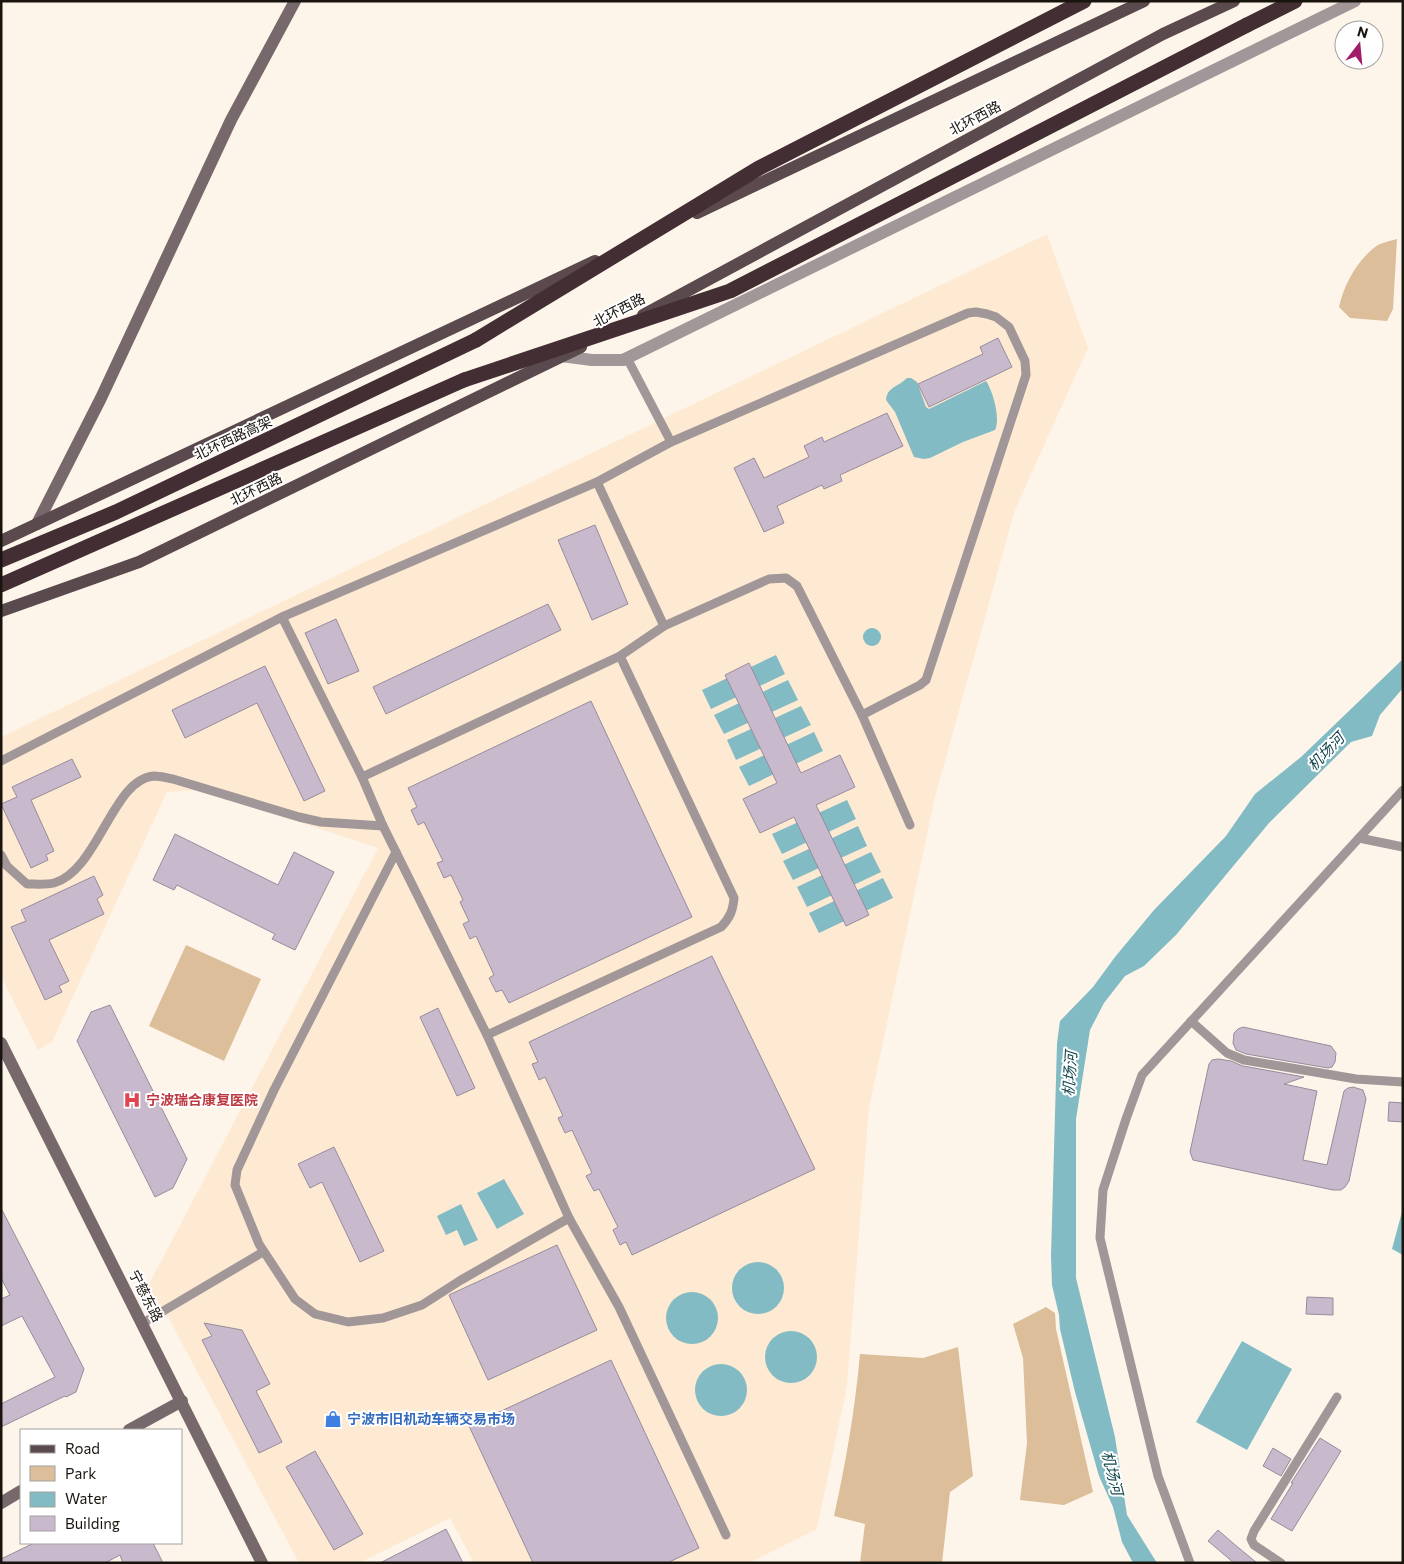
<svg xmlns="http://www.w3.org/2000/svg" width="1404" height="1564" font-family="Commissioner,'Noto Sans SC',sans-serif">
	<style>
		.built { fill: #feead2 }
		.green { fill: #dcbe9a }
		.water { fill: #82bbc4 }
		.building { fill: #c8bacc; stroke: #978b9c }
		.lines { fill: none; stroke-linecap: round; stroke-linejoin: round }
		.lane { stroke: #a19698; stroke-width: 9 }
		.street { stroke: #a19698; stroke-width: 12 }
		.secondary { stroke: #77686c; stroke-width: 12 }
		.primary { stroke: #5a494d; stroke-width: 12 }
		.highway { stroke: #422e33; stroke-width: 15 }
		.highway-bridge { stroke: #422e33; stroke-width: 15 }
		.labels { text-anchor: middle; stroke-width: 4; stroke-linejoin: round; paint-order: stroke }
		.street-label { font-size: 14px; fill: #1a140e; stroke: #fff }
		.health-label { font-size: 14px; font-weight: bold; fill: #be3a42; stroke: #fff; text-anchor: start }
		.shop-label { font-size: 14px; font-weight: bold; fill: #366cbe; stroke: #fff; text-anchor: start }
		.water-label { font-size: 15px; font-style: italic; fill: #13474e; stroke: #fff }
	</style>
	<rect width="100%" height="100%" fill="#fef5ea"/>
	<path class="built" d="M1047,234L1088,348L1015,510L935,797L869,1108L847,1386L817,1529L749,1563H474L450,1518L359,1563H299L168,1317L148,1286L378,848L200,790L167,792L52,1042L38,1050L1,977V737Z"/>
	<g class="green">
		<path d="M1397,239L1393,309L1387,321L1350,318L1339,307C1344,285 1356,262 1375,247C1380,243 1390,241 1397,239Z"/>
		<path d="M186,945L261,979L224,1061L149,1026Z"/>
		<path d="M1046,1307L1055,1313L1056,1329L1093,1492L1064,1505L1020,1500L1027,1443L1023,1358L1013,1324Z"/>
		<path d="M958,1347L973,1476L950,1492L942,1563H860L865,1524L834,1516C846,1462 855,1409 860,1354L923,1358Z"/>
	</g>
	<g class="water">
		<path d="M907,378H911L917,382L926,407L929,409L986,381C993,391 1001,420 995,430L963,442L930,458L924,459L914,457L895,412L886,400C887,387 898,387 907,378Z"/>
		<circle cx="872" cy="637" r="9"/>
		<path d="M776,655L785,674L711,709L702,690Z"/>
		<path d="M1403,659V688L1380,715L1372,736L1351,742L1269,823L1176,935L1144,966L1125,976L1104,1003L1090,1030L1076,1119V1278L1115,1437L1127,1515L1157,1563H1133L1122,1542L1113,1507L1099,1476L1075,1392L1060,1329L1059,1315L1052,1285L1051,1256L1057,1043L1060,1021L1093,987L1115,957L1154,910L1226,836L1255,794L1301,757Z"/>
		<path d="M788,680L798,700L724,734L714,715Z"/>
		<path d="M801,706L811,725L736,760L727,740Z"/>
		<path d="M814,732L823,751L749,786L739,767Z"/>
		<path d="M847,800L856,819L782,854L772,834Z"/>
		<path d="M858,826L867,846L793,880L783,861Z"/>
		<path d="M871,852L881,872L807,907L797,887Z"/>
		<path d="M883,878L893,898L819,933L809,913Z"/>
		<path d="M504,1179L524,1214L497,1229L477,1193Z"/>
		<path d="M461,1204L478,1240L464,1246L457,1230L446,1235L437,1216Z"/>
		<path d="M1403,1208V1255L1392,1249Z"/>
		<circle cx="758" cy="1288" r="26"/>
		<circle cx="692" cy="1318" r="26"/>
		<circle cx="791" cy="1357" r="26"/>
		<path d="M1242,1341L1292,1369L1247,1450L1196,1422Z"/>
		<circle cx="721" cy="1390" r="26"/>
	</g>
	<g class="building">
		<path d="M998,338L1012,367L929,407L918,384L983,354L980,347Z"/>
		<path d="M887,413L903,446L840,475L842,481L824,489L822,485L777,506L784,523L764,532L734,468L754,458L764,478L809,457L804,446L822,437L824,442Z"/>
		<path d="M595,525L628,604L592,620L558,540Z"/>
		<path d="M548,604L561,630L386,714L373,687Z"/>
		<path d="M336,619L359,671L328,684L305,633Z"/>
		<path d="M749,663L801,773L840,755L855,787L816,805L869,915L846,926L794,817L760,833L743,799L777,783L725,675Z"/>
		<path d="M265,666L325,791L304,801L257,703L185,738L172,710Z"/>
		<path d="M591,701L692,917L509,1003L502,990L496,992L489,978L494,975L476,936L470,939L463,924L469,921L460,902L463,900L451,875L444,878L437,863L443,861L424,822L418,825L411,810L417,807L408,788Z"/>
		<path d="M72,759L81,777L31,800L54,851L46,855L48,860L31,868L1,804L17,797L12,787Z"/>
		<path d="M175,834L278,885L294,852L334,872L295,950L272,939L275,934L177,885L174,890L153,880Z"/>
		<path d="M94,876L103,895L97,899L104,914L49,940L69,981L59,986L62,992L45,1000L11,927L26,921L21,910Z"/>
		<path d="M712,956L815,1169L632,1255L626,1242L620,1245L613,1230L618,1227L599,1189L594,1191L586,1176L592,1173L572,1130L565,1133L558,1118L563,1116L545,1077L539,1080L532,1064L538,1062L529,1042Z"/>
		<path d="M110,1005L187,1159L173,1188L155,1197L77,1041L91,1012Z"/>
		<path d="M438,1008L475,1088L457,1096L420,1017Z"/>
		<path d="M1243,1027L1331,1046L1336,1053L1335,1062L1332,1067L1328,1068L1246,1054L1236,1050L1233,1043L1234,1033L1238,1029Z"/>
		<path d="M1218,1059L1231,1061L1243,1066L1304,1077L1284,1084L1317,1091L1303,1160L1327,1165L1344,1091L1348,1088L1353,1087L1363,1090L1366,1099L1349,1181L1345,1187L1341,1190H1333L1193,1160L1190,1152L1209,1064L1212,1060Z"/>
		<path d="M1389,1102L1403,1103V1122L1388,1121Z"/>
		<path d="M334,1147L384,1251L360,1262L322,1182L310,1188L298,1164Z"/>
		<path d="M1,1208L84,1369L76,1392L66,1397L65,1396L1,1427V1404L55,1377L22,1316L1,1326V1299L10,1295L1,1278Z"/>
		<path d="M557,1245L597,1330L488,1380L449,1295Z"/>
		<path d="M1307,1297L1333,1298V1315L1306,1314Z"/>
		<path d="M204,1323L242,1330L270,1384L256,1391L282,1442L259,1453L202,1340L212,1336Z"/>
		<path d="M611,1360L699,1548L667,1563H533L469,1426Z"/>
		<path d="M1320,1438L1341,1451L1292,1531L1271,1519L1293,1483H1291Z"/>
		<path d="M1273,1448L1291,1459L1281,1476L1263,1466Z"/>
		<path d="M315,1451L363,1534L334,1550L286,1467Z"/>
		<path d="M446,1529L463,1563H380Z"/>
		<path d="M1218,1530L1234,1544L1257,1563H1234L1208,1541Z"/>
		<path d="M34,1543H153L163,1563H123L120,1555L105,1563H1V1559Z"/>
	</g>
	<g class="lines">
		<g class="lane">
			<path d="M627,358L671,442"/>
			<path d="M597,482L664,626"/>
			<path d="M282,617L362,777L383,826L487,1035L569,1218L619,1307L726,1535"/>
			<path d="M1,761L282,617L597,482L671,442L968,313L976,312L987,314L996,317L1009,327L1025,361L1026,375L926,680L920,685L862,715"/>
			<path d="M362,777L620,656L664,626L769,579L786,578L797,586L862,715L910,825"/>
			<path d="M1359,838L1403,847"/>
			<path d="M396,852L274,1090L237,1170L235,1185L259,1244L295,1299L315,1314L348,1322L383,1318L422,1305L461,1280L569,1218"/>
			<path d="M1,855L7,866L27,884C35,884 46,885 54,883C98,871 113,778 154,776C160,776 167,778 173,779L299,817L321,822L383,826"/>
			<path d="M1191,1021L1227,1053L1244,1060L1356,1079L1403,1082"/>
			<path d="M487,1035L721,927C730,918 733,910 734,898L620,656"/>
			<path d="M143,1323L263,1252"/>
			<path d="M1190,1563L1158,1476L1100,1238L1103,1190L1126,1119L1142,1075L1403,790"/>
			<path d="M1281,1563L1254,1545L1251,1539L1254,1531L1337,1397"/>
		</g>
		<path class="street" d="M561,356L592,360H623L1355,1"/>
		<g class="secondary">
			<path d="M37,524L101,398L231,120L295,1"/>
			<path d="M1,1043L262,1563"/>
			<path d="M129,1430L182,1401"/>
			<path d="M1,1503L21,1491"/>
		</g>
		<g class="primary">
			<path d="M697,213L1144,1"/>
			<path d="M643,315L1163,34L1234,1"/>
			<path d="M1,541L595,261"/>
			<path d="M1,611L139,562L581,347"/>
		</g>
		<g class="highway">
			<path d="M1247,25L1295,1"/>
			<path d="M1,560L116,512L476,340"/>
			<path d="M1,585L464,380"/>
		</g>
		<g class="highway-bridge">
			<path d="M476,340L759,168L1084,1"/>
			<path d="M464,380L730,291L1247,25"/>
		</g>
	</g>
	<defs>
		<g id="hospital-bare" transform="scale(1.35)"><path d="M-5-5h3v3.5h4V-5h3V5h-3V1.5h-4V5h-3Z" fill="#e0444e" stroke="#fff" stroke-width="2.5" paint-order="stroke"/></g>
		<g id="shop-bare" transform="scale(1.35)"><path d="M-5-2.5h2.3a2.7 3.5 0 0 1 5.4 0H5L5.5 6h-11ZM-1.5-2.5h3a1.5 2.3 0 0 0-3 0Z" fill="#3f7fe0" stroke="#fff" stroke-width="2.5" paint-order="stroke"/></g>
	</defs>
	<g fill-rule="evenodd">
		<use href="#hospital-bare" x="132" y="1100"/>
		<use href="#shop-bare" x="333" y="1419"/>
	</g>
	<g class="labels">
		<g class="street-label">
			<text transform="translate(975 118) rotate(-28)" y="5">北环西路</text>
			<text transform="translate(619 310) rotate(-27)" y="5">北环西路</text>
			<text transform="translate(233 438) rotate(-25)" y="5">北环西路高架</text>
			<text transform="translate(256 489) rotate(-26)" y="5">北环西路</text>
			<text transform="translate(146 1296) rotate(63)" y="5">宁慈东路</text>
		</g>
		<g class="health-label">
			<text x="146" y="1105">宁波瑞合康复医院</text>
		</g>
		<g class="shop-label">
			<text x="347" y="1424">宁波市旧机动车辆交易市场</text>
		</g>
		<g class="water-label">
			<text transform="translate(1326 752) rotate(-46)" y="5">机场河</text>
			<text transform="translate(1070 1074) rotate(-86)" y="5">机场河</text>
			<text transform="translate(1112 1473) rotate(76)" y="5">机场河</text>
		</g>
	</g>
	<rect width="1404" height="1564" fill="none" stroke="#1a140e" stroke-width="5"/>
	<rect x="20" y="1429" width="162" height="115" fill="#ffffff" stroke="#a3a19f"/>
	<rect x="30" y="1445" width="25" height="8" fill="#5a494d" stroke="#a3a19f"/>
	<text x="65" y="1454" font-size="15" fill="#1a140e">Road</text>
	<rect x="30" y="1466" width="25" height="15" fill="#dcbe9a" stroke="#a3a19f"/>
	<text x="65" y="1479" font-size="15" fill="#1a140e">Park</text>
	<rect x="30" y="1492" width="25" height="15" fill="#82bbc4" stroke="#a3a19f"/>
	<text x="65" y="1504" font-size="15" fill="#1a140e">Water</text>
	<rect x="30" y="1516" width="25" height="15" fill="#c8bacc" stroke="#a3a19f"/>
	<text x="65" y="1529" font-size="15" fill="#1a140e">Building</text>
	<g transform="translate(1359 45) rotate(16)"><circle r="24" fill="#ffffff" stroke="#a3a19f"/>
	<path d="M0-4L9 19L0 12L-9 19Z" fill="#a11d6b"/>
	<text y="-8" font-size="14" font-weight="bold" text-anchor="middle" fill="#1a140e">N</text>
	</g>
</svg>
